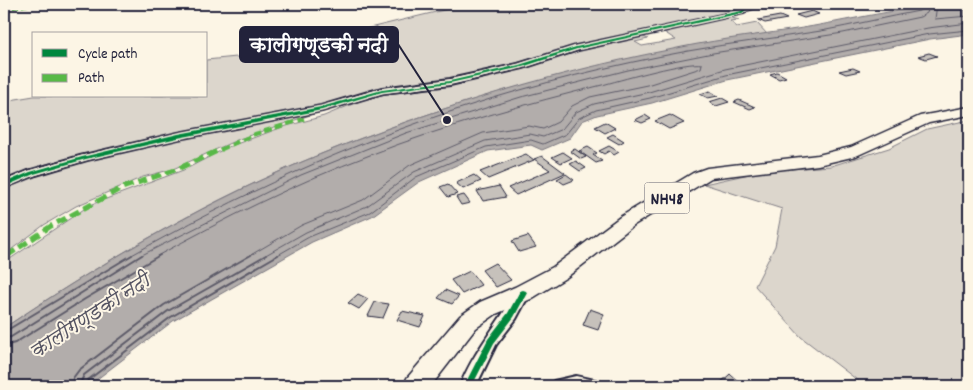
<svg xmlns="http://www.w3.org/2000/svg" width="973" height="390" font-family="Dekko,'Playpen Sans Deva',sans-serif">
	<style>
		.green { fill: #dcd6cc; stroke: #7f7c84 }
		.water { fill: #b2adab; stroke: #78757e }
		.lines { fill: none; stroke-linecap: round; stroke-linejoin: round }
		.shore-far1 { stroke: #5c5a68; stroke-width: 1 }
		.shore { stroke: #5c5a68; stroke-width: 2 }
		.building { fill: #c6c1bb; stroke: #22223b }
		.minor-casing { stroke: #22223b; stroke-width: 4 }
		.highway-casing { stroke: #22223b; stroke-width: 3 }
		.minor { fill: #fcf5e5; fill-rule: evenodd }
		.highway { fill: #fcf5e5; fill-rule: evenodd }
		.quiet-far3 { stroke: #58b947; stroke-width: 3; stroke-dasharray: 6 3; stroke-linecap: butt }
		.quiet-far2 { stroke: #58b947; stroke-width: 4; stroke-dasharray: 8 4; stroke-linecap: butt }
		.quiet-far1 { stroke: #58b947; stroke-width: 5; stroke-dasharray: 10 5; stroke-linecap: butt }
		.quiet { stroke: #58b947; stroke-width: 6; stroke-dasharray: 13 6; stroke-linecap: butt }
		.cycleway-casing { stroke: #fcf5e5; stroke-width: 3 }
		.cycleway { fill: #00873e; fill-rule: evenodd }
		.labels { text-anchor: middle; stroke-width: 4; stroke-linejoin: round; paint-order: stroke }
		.shield { fill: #fcf5e5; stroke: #63616e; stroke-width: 1 }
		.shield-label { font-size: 18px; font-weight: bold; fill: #22223b }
		.water-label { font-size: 20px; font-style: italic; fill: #545362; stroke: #fcf5e5 }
		.leader { fill: none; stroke: #22223b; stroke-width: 2 }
		.callout-dot { fill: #22223b; stroke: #fcf5e5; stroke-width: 2 }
		.callout { fill: #22223b; stroke: #22223b; stroke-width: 2 }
		.callout-label { font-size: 20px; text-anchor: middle; font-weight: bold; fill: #fff }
	</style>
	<rect width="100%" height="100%" fill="#fcf5e5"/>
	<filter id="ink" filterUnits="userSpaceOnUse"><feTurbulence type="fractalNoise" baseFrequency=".02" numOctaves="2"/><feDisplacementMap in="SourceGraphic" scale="10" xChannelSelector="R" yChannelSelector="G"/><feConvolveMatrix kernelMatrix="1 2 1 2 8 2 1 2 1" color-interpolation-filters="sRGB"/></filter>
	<g filter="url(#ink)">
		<g class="green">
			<path d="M469,4H742L746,6L739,10L723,15L565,49L499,68L445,80L386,88L321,106L178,132L46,164L4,180V101L34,96H206V60L257,55Z"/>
			<path d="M729,17L739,20L730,21L737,27L757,23L767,34C606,58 447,100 297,164C194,208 96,266 4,328V263L90,205L186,169L228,147L283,127L324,116L372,96L443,87L533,64L579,48L642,36L648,39L635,42L642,46L676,40L664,32Z"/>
			<path d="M311,111L316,113L239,139L173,169L143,177L76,206L44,225L4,255V188L50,171L93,159L190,136Z"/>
			<path d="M969,120V386H865L801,337L755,286L775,246L782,209L704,184L763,171L831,166L889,148L927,129Z"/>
		</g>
		<path class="water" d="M969,4V34L930,39L727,80L652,103L597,115L582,121L570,138L542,150L531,145L488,151L419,182L372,216L312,242L173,321L88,386H4V328C96,266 195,208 297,164C416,114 541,75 668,50C708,41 749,36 790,30C850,21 908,4 969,4Z"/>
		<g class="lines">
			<g class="shore-far1">
				<path d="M937,4L935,19L969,16"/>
				<path d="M130,256C237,196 348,144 465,107C538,83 613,65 688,51C732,43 777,38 821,31C854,25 886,17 919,11L923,8V4"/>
				<path d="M140,256L301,175L406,133L521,97L628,70L713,53L843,33L920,17L927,13L930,4"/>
				<path d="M157,256C226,218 296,183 370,155C447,125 526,104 606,84C624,79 687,61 702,64L701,68L647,85L590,97L572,106L558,122L543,129L529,126L483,133L410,165L363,200L302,225L249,256"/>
				<path d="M264,256L306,232L367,206L414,172L485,141L530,134L543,137L562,129L576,112L594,104L649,92L725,69L928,28L969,23"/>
				<path d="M276,256L309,237L370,212L416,177L486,147L531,140L543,144L566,134L579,118L596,110L650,98L726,75L929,34L969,30"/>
			</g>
			<g class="shore">
				<path d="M4,332L132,255"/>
				<path d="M4,338L11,337L142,255"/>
				<path d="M4,346L15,343L85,299L160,255"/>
				<path d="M72,386L73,378L79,370L164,305L251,255"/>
				<path d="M79,386L84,375L168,311L266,255"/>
				<path d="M86,386L88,380L171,317L278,255"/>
			</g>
		</g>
		<g class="building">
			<path d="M812,11L819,14L804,18L796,15Z"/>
			<path d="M780,16L787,19L765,23L758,20Z"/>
			<path d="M929,53L937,56L926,59L918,56Z"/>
			<path d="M853,68L860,71L846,74L839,71Z"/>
			<path d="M777,72L786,77L779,79L770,74Z"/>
			<path d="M710,91L718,96L708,98L700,94Z"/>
			<path d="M722,98L729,102L716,106L709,102Z"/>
			<path d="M739,100L755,107L750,109L734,102Z"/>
			<path d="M645,115L651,119L642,123L635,120Z"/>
			<path d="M670,115L684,123L669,129L655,121Z"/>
			<path d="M605,122L615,128L605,133L595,127Z"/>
			<path d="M613,134L624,141L619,144L607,137Z"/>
			<path d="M609,146L619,152L614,155L609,151L604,154L599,151Z"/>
			<path d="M588,147L597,153L593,155L602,161L596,163L579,151Z"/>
			<path d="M575,149L586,157L581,159L570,151Z"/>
			<path d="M563,152L572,158L561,163L552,157Z"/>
			<path d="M526,154L534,160L488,179L480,172Z"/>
			<path d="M542,156L565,173L516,195L508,188L550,170L534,159Z"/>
			<path d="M576,161L586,168L580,171L570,164Z"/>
			<path d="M566,174L574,180L564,184L557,179Z"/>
			<path d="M474,175L481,181L463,189L456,183Z"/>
			<path d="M448,184L457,194L448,197L440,187Z"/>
			<path d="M499,186L506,197L483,201L477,191Z"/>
			<path d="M464,195L470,203L461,205L456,197Z"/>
			<path d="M528,236L536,247L519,252L512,241Z"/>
			<path d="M495,263L511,280L496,287L482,270Z"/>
			<path d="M470,271L481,285L462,294L451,280Z"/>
			<path d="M445,290L459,296L452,304L438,298Z"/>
			<path d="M358,294L368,299L359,309L348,303Z"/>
			<path d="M375,302L389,304L383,318L368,316Z"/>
			<path d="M590,309L604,314L598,330L583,325Z"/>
			<path d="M402,311L425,316L420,327L397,320Z"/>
			<path d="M730,374L741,384L738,386L718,385Z"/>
		</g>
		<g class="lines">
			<g class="minor-casing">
				<g id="minor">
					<path d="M756,4H765L747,10L744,13L578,50L523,68L450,85L383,93L322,111L178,139L87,160L36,175L4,188V181L28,171L80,156L178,133L321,106L382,88L450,79L518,64L576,46L740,11L743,8Z"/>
					<path d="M523,288L528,289L530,293L516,319L496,345L476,386H460C474,350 500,322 518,289Z"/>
					<path d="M576,376L599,381L601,386H552L554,381Z"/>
				</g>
			</g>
			<g class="highway-casing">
				<path id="highway" d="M969,107V115L929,123L856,156L818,165L711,178L634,225L567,277L531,299L496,314L476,328L431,386H404L407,378L460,316L480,302L515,287L553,267L620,217L693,173L707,168L818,155L851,147L920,116Z"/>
			</g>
			<use href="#minor" class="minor"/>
			<use href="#highway" class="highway"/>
			<path class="quiet-far3" d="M4,9L33,4"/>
			<path class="quiet-far2" d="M220,150L255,134L304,119"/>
			<path class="quiet-far1" d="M7,256L51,226L122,188L175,170L222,149"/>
			<path class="quiet" d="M4,258L9,255"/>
			<g class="cycleway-casing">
				<g id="cycleway">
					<path d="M759,4H764L746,10L742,13L577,49L522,67L450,83L382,92L322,110L178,138L86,159L34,174L4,187V183L30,172L82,157L178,134L321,107L382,90L450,81L519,65L576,47L741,11L744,8Z"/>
					<path d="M523,290L526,291L527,293L514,317L494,343L472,386H464L488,339L508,313L520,291Z"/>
				</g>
			</g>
			<use href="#cycleway" class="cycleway"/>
		</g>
	</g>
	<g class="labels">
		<rect class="shield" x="644.5" y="182.5" width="45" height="31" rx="4"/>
		<g class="shield-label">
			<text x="667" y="204">NH48</text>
		</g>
		<g class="water-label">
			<text transform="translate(89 315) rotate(-33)" y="7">कालीगण्डकी नदी</text>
		</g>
	</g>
	<path class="leader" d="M447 120L398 44"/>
	<circle class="callout-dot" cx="447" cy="120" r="5"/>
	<rect class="callout" x="240" y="27" width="158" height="35" rx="5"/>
	<g class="callout-label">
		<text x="319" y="51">कालीगण्डकी नदी</text>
	</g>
	<rect width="973" height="390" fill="none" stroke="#fcf5e5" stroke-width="20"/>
	<rect x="10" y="10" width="953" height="370" fill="none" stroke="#22223b" stroke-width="2" filter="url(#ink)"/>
	<rect x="32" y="32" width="175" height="65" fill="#fcf5e5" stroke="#a5a1a1"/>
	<rect x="42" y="49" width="25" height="8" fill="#00873e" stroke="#a5a1a1"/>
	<text x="78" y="58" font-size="15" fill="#22223b">Cycle path</text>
	<rect x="42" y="74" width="25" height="8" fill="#58b947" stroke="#a5a1a1"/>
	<text x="78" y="82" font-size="15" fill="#22223b">Path</text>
</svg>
